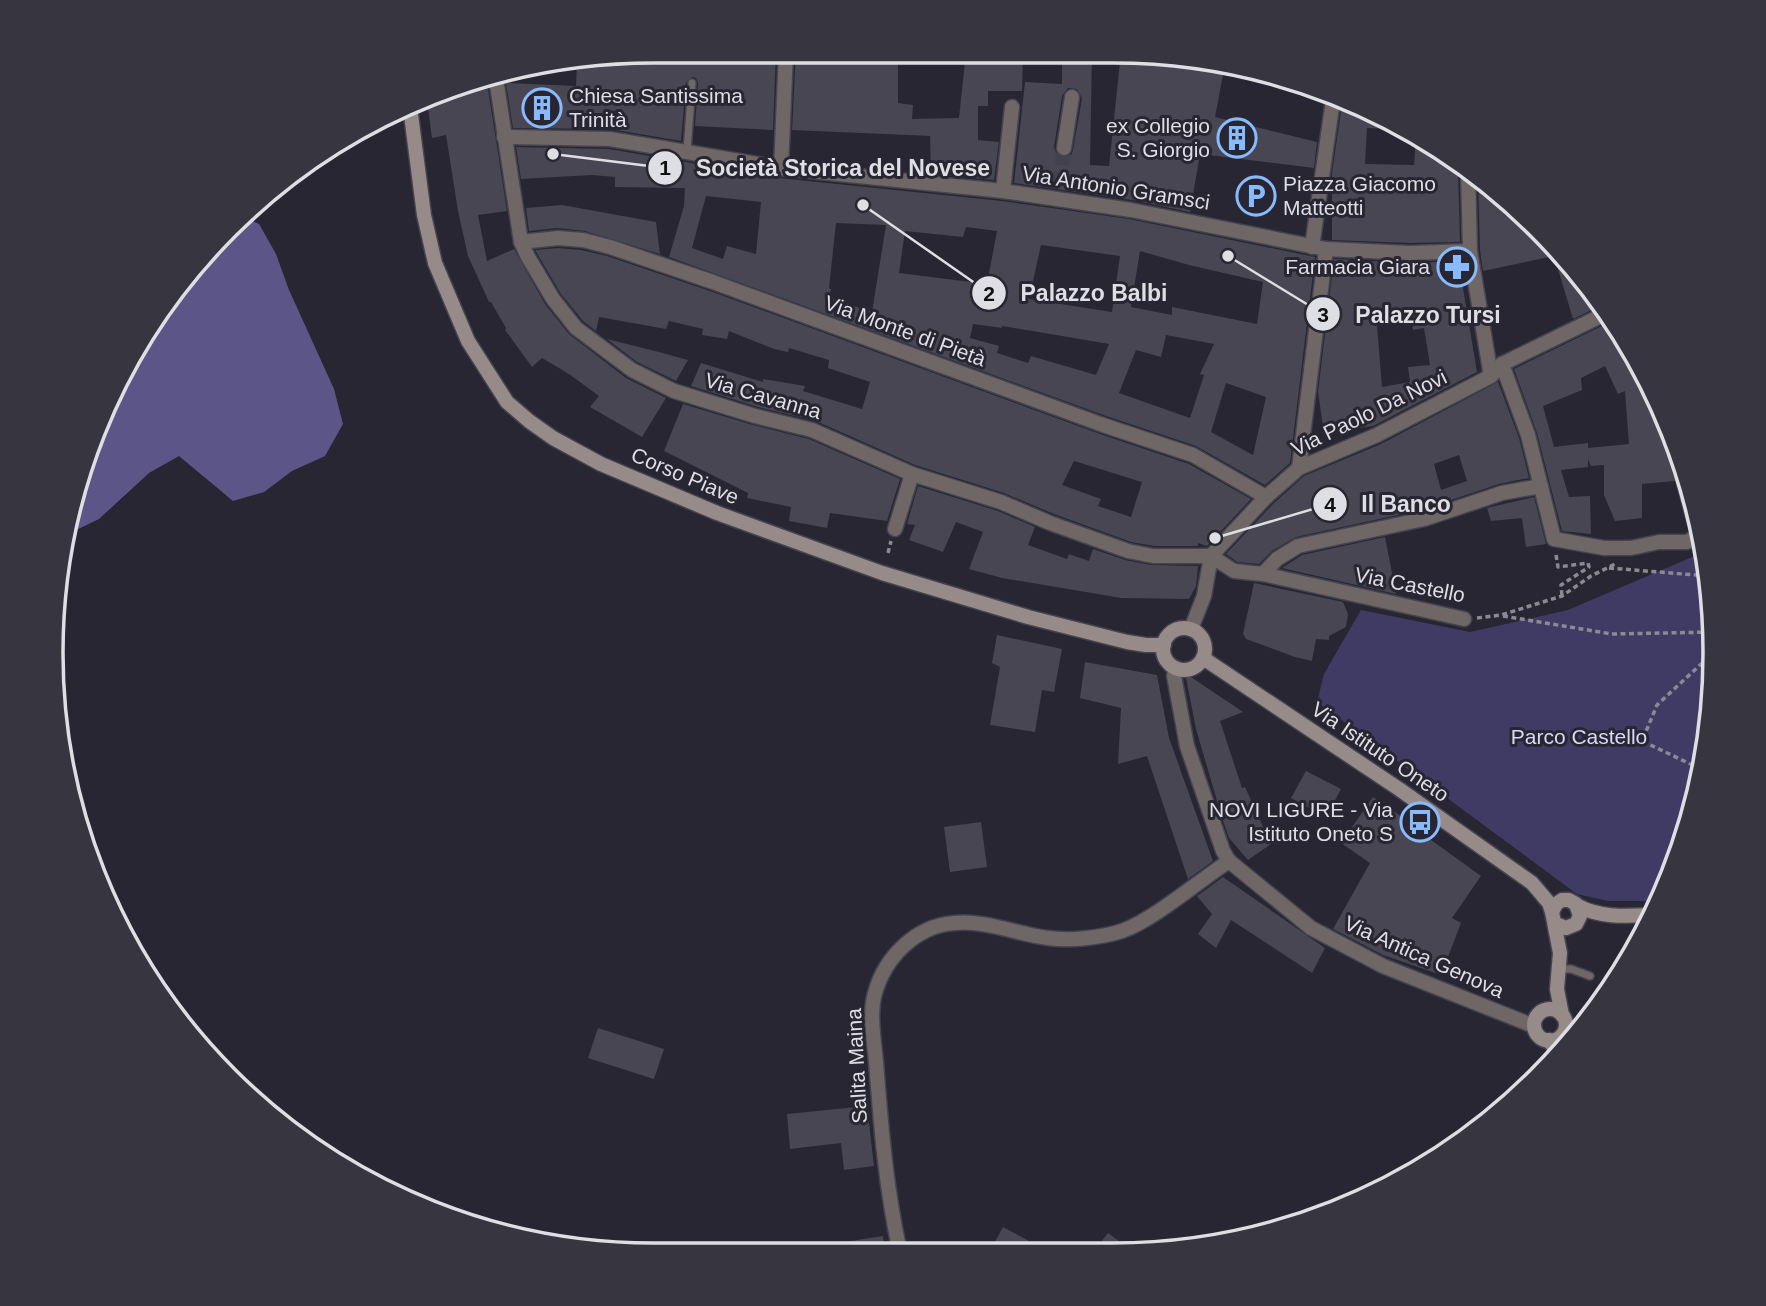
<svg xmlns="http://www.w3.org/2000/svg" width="1766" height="1306" font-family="Arial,sans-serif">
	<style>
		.green { fill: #403b65 }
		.forest { fill: #5b5687 }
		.building { fill: #474652; fill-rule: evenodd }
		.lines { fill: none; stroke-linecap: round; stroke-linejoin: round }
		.street-tunnel { stroke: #42424d; stroke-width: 14; stroke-dasharray: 14 7; stroke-linecap: butt }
		.lane-casing { stroke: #44434f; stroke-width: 10 }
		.street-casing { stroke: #44434f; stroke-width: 17 }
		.secondary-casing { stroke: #44434f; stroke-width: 17 }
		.path { stroke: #8a8a93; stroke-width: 3.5; stroke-dasharray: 5 3.5; stroke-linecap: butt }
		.lane { stroke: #6e6766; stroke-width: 7 }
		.street { stroke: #6e6766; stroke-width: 14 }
		.secondary { stroke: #968b89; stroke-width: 14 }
		.labels { text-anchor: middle; stroke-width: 6; stroke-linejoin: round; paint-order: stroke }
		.poi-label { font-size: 21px; fill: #dedee5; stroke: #272632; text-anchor: end }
		.street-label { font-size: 21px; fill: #dedee5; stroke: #272632 }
		.park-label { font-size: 21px; fill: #d8d7f6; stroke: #272632 }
		.rim { fill: none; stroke: #dedee5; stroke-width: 3.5 }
		.leader { fill: none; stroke: #dedee5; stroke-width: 2.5 }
		.callout-dot { fill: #dedee5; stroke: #272632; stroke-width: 2.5 }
		.mark-label { font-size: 21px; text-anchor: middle; font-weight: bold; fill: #111 }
		.callout-label { font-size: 23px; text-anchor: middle; font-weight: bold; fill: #dedee5; stroke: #272632; stroke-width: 6; stroke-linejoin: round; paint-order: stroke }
	</style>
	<rect width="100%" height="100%" fill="#272632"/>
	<path class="green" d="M1704,552L1714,614L1710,732L1683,847L1659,901H1608L1577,894L1317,702L1324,674L1361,610L1470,632L1568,610Z"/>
	<path class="forest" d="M246,218L259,224L276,254L289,290L334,389L343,424L325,456L292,471L264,492L233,501L179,456L149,473L99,519L68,534L63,533L113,386L200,256Z"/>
	<g class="building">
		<path d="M653,51H684V59L750,62V51H776L773,130L695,126L698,83L696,78L692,77L686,83L681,141L610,129L513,128L506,83L576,86L577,61Z"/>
		<path d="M796,51L854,52V58H898V103L913,105L912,119L959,118L965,62H1005V53H1023L1022,91H988V106H978V140L999,142L994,180L931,174L930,136L792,130Z"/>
		<path d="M1062,52H1092L1090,165L1109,166L1121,52H1152L1225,64L1215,117L1317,142L1314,168L1200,154L1190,212L1132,200L1014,183L1025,82L1062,84ZM1068,88L1077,89L1082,98L1073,150L1071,155L1063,158L1057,155L1054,147L1062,96Z"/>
		<path d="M458,88V93L488,89L507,211L478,215L487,261L514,249L545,304L569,334L626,378L666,398L642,437L590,407L599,396L569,374L542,358L532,367L505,330L506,328L491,302H489L468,256L458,211L446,135L432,138L427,100Z"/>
		<path d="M1342,104L1396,129L1367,128L1365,164L1414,165L1416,138L1447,152L1461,165L1458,171L1460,242L1410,243L1332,240V173Z"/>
		<path d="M516,147L609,149L779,178L1002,201L1129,219L1315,257L1290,463L1265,485L1196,446L1106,416L669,257L684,206L685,188L615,187V177L592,175L521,179ZM706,196L761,202L756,254L727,246L723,259L692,248ZM836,223L886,225L872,312L829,298L831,289L829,288ZM966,227L997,231L987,284L899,273L905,231L963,237ZM1041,245L1120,256L1112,312L1029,299ZM1140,251L1189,265L1263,282L1257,324L1172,307V315L1131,307ZM973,324L1002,328V326L1109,344L1096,375L1031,356L1028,363L997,353L999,346L970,338ZM1166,335L1214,344L1200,374L1204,375L1190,418L1119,393L1136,350L1161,357ZM1226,383L1266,397L1253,455L1211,432Z"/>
		<path d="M1478,181L1591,287L1602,305L1573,319L1554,256L1483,271L1480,250Z"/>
		<path d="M562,205L656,222L660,254L585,231L557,228L529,231L526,208Z"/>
		<path d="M558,248L581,250L607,256L710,291L1100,434L1189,464L1251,499L1207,546L1198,543V546H1154L1131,542L1054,514L1004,493L915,465L816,421L758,407L691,386L701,363L763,382V379L805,386L803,391L862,409L870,382L828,368L829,360L789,348L788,352L774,349L729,331L727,339L702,335L703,329L669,321L666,329L599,317L596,331L583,321L561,294L535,250ZM1074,461L1142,482L1131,517L1098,506L1101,499L1062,485Z"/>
		<path d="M1334,259L1410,263L1462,261L1464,275L1461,276L1477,372L1373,426L1324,433L1318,392ZM1410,310L1413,330L1424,328L1430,365L1408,367L1410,382L1382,387L1376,313Z"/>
		<path d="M1612,321L1653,387L1665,419L1667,439L1673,438L1695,498L1699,525L1688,530L1675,481L1642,484V518L1615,521L1604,495V465L1591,466L1588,459V467L1561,470L1569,497L1590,496L1591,534L1562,531L1537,433L1514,369ZM1605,366L1618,394L1625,391L1629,444L1588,448V443L1554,447L1543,406L1582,390L1581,378Z"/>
		<path d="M607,339L655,351L688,360L676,381L637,362Z"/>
		<path d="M1498,382L1519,438L1529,478L1499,484L1421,510L1296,537L1272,551L1259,564L1237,562L1226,554L1273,504L1304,476L1381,444ZM1459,455L1467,481L1441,490L1434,464Z"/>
		<path d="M683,404L753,425L809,439L900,479L887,521L830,513L827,528L789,521L791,507L747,498L748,493L664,451Z"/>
		<path d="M918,486L998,511L1035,527L1028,545L1067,559L1069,554L1089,561L1093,549L1125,560L1151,565L1198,566L1196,586L1189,599L1121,598L1002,578L969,569L983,532L956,522L943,552L909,540L915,525L907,524Z"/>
		<path d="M1534,497L1546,544L1526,547L1522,518L1491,521L1487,508Z"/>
		<path d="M1385,537L1396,594L1282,568L1302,555Z"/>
		<path d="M1254,583L1343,602L1348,614L1346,627L1329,636V640L1316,639L1312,661L1295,657L1246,639L1243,634Z"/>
		<path d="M997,635L1062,649L1054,692L1042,690L1035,732L990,725L1000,667L992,663Z"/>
		<path d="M1085,662L1157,675L1169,738L1213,861L1188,879L1147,756L1118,764L1121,708L1080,698Z"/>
		<path d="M1185,673L1243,712L1220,721L1242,788L1245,787L1271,844L1248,860L1229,838L1222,818L1196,729Z"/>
		<path d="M1306,771L1341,789L1326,817L1291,798Z"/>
		<path d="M1373,797L1421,830L1420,832L1481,876L1452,918L1461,923L1441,975L1383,955L1333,929L1370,863L1341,843Z"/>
		<path d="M981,822L987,867L950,872L944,827Z"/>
		<path d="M1223,877L1325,948L1312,973L1231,920L1216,948L1198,934L1212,914L1197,896Z"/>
		<path d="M598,1028L664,1049L654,1079L588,1058Z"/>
		<path d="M867,1106L874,1166L844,1170L841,1143L790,1149L787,1114Z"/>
		<path d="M1003,1227L1029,1241L1023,1251H990Z"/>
		<path d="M1108,1233L1131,1250L1094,1251Z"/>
		<path d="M883,1236L885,1252H832L831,1244Z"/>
	</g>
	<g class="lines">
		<path class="street-tunnel" d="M1059,186L1064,148"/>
		<g class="lane-casing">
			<g id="lane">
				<path d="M687,151L692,83"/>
				<path d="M1559,969H1571L1590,976"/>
			</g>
		</g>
		<g class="street-casing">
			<g id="street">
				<path d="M495,72L521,242L528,257L553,299L576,328L632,370L674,391L755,416L812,430L912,474L1001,502L1050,523L1128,551L1153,556H1211L1266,497L1299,468L1377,435L1491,376L1502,364L1607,313"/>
				<path d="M504,137L610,139L781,168L1003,191L1131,210L1326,249L1410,253L1470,251"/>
				<path d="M1064,148L1072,97"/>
				<path d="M781,168L786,51"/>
				<path d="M1468,171L1470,251L1491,376"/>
				<path d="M1003,191L1012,107"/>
				<path d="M521,242L558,238L583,240L610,247L713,282L1103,425L1193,455L1266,497"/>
				<path d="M1312,247L1333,100"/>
				<path d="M1502,364L1528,435L1554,539L1604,548H1631L1659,542H1687L1701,534"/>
				<path d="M1299,468L1326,249"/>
				<path d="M895,529L912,474"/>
				<path d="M1263,574L1277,559L1298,546L1424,519L1502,493L1541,486"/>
				<path d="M1191,629L1204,596L1211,556L1234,571L1263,574L1464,619"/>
				<path d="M1176,668L1174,676L1187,746L1223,851L1229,861L1311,928L1383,966L1534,1026"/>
				<path d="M900,1252C886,1190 881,1126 876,1062C874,1041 869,1013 875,993C885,957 916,926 954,923C987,920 1016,934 1048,938C1070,941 1100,938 1122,931C1153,920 1199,881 1229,861"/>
			</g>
		</g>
		<g class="secondary-casing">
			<g id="secondary">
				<path d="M410,107L424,215L435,263L468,341L507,402L529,421L553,438L601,464L717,513L882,573L1028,617L1127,642L1146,645H1164"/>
				<circle cx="1184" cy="649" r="21"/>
				<path d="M1203,658L1399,789L1532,883L1549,903L1552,912"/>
				<path d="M1578,906C1601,918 1626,916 1652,915"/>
				<path d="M1556,924L1566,928L1576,924L1580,916L1576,904L1569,900H1562L1556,904L1552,912L1560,953L1557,989L1562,1015"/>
				<circle cx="1550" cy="1025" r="16"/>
				<path d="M1549,1040L1560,1056"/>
			</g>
		</g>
		<g class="path">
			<path d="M888,553L891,541"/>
			<path d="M1556,555L1558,567L1588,563L1589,567L1561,585L1562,596"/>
			<path d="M1609,568L1708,576"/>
			<path d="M1503,616L1612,634L1713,632"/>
			<path d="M1477,618L1501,615L1562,596L1591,576L1615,564"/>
			<path d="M1701,769L1642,741L1657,705L1713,653"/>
		</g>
		<use href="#lane" class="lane"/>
		<use href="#street" class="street"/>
		<use href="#secondary" class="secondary"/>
	</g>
	<defs>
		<g id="building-ring" transform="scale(2.0125)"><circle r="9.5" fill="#272632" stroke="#88bafc" stroke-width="1.5"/><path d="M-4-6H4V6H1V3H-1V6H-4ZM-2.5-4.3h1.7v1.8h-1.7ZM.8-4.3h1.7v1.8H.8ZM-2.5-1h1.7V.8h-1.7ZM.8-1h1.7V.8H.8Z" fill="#88bafc"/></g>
		<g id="parking-ring" transform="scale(2.0125)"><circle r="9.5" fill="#272632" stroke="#88bafc" stroke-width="1.5"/><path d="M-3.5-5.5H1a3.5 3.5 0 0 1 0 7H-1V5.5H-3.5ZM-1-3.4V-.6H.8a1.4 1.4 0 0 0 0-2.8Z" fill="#88bafc"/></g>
		<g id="pharmacy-ring" transform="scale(2.0125)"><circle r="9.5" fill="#272632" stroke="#88bafc" stroke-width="1.5"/><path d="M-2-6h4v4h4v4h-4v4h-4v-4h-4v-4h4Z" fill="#88bafc"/></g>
		<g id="bus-ring" transform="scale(2.0125)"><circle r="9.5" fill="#272632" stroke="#88bafc" stroke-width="1.5"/><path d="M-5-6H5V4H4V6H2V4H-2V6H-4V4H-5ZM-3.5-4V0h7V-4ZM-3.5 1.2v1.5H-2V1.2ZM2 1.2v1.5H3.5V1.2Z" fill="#88bafc"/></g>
	</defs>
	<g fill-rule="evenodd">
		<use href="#building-ring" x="542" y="108"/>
		<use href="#building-ring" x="1237" y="138"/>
		<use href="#parking-ring" x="1256" y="196"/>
		<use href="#pharmacy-ring" x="1457" y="267"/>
		<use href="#bus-ring" x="1420" y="822"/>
	</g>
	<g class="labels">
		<g class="poi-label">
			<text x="569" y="103" text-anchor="start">Chiesa Santissima<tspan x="569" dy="24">Trinità</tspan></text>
			<text x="1210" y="133">ex Collegio<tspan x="1210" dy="24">S. Giorgio</tspan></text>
			<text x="1283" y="191" text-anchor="start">Piazza Giacomo<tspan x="1283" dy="24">Matteotti</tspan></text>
			<text x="1430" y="274">Farmacia Giara</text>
			<text x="1393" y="817">NOVI LIGURE - Via<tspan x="1393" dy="24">Istituto Oneto S</tspan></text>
		</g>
		<g class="street-label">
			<text transform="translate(1116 188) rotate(9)" y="7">Via Antonio Gramsci</text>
			<text transform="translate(905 331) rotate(20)" y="7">Via Monte di Pietà</text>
			<text transform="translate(763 396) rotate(16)" y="7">Via Cavanna</text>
			<text transform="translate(1369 413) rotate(-26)" y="7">Via Paolo Da Novi</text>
			<text transform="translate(685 476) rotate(23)" y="7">Corso Piave</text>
			<text transform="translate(1410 585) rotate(11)" y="7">Via Castello</text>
			<text transform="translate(1380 752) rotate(34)" y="7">Via Istituto Oneto</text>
			<text transform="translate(1424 957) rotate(24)" y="7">Via Antica Genova</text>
			<text transform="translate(857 1066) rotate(-93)" y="7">Salita Maina</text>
		</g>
		<g class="park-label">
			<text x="1579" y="744">Parco Castello</text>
		</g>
	</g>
	<path d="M0 0H1766V1306H0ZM653 63H1113A590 590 0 0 1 1703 653V653A590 590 0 0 1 1113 1243H653A590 590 0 0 1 63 653V653A590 590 0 0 1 653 63Z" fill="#363540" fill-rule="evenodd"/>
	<path class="rim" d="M653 63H1113A590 590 0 0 1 1703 653V653A590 590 0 0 1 1113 1243H653A590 590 0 0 1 63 653V653A590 590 0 0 1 653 63Z"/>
	<path class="leader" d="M553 154L665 168M863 205L989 293M1228 256L1323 314M1215 538L1330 504"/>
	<g class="callout-dot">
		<circle cx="553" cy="154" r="7"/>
		<circle cx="863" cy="205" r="7"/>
		<circle cx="1228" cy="256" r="7"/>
		<circle cx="1215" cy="538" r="7"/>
		<circle cx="665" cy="168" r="18"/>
		<circle cx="989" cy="293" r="18"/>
		<circle cx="1323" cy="314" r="18"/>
		<circle cx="1330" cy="504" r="18"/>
	</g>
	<g class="mark-label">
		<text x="665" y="175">1</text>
		<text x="989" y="301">2</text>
		<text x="1323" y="322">3</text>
		<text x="1330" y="512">4</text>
	</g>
	<g class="callout-label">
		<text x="843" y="176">Società Storica del Novese</text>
		<text x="1094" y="301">Palazzo Balbi</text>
		<text x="1428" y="323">Palazzo Tursi</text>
		<text x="1406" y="512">Il Banco</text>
	</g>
</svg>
